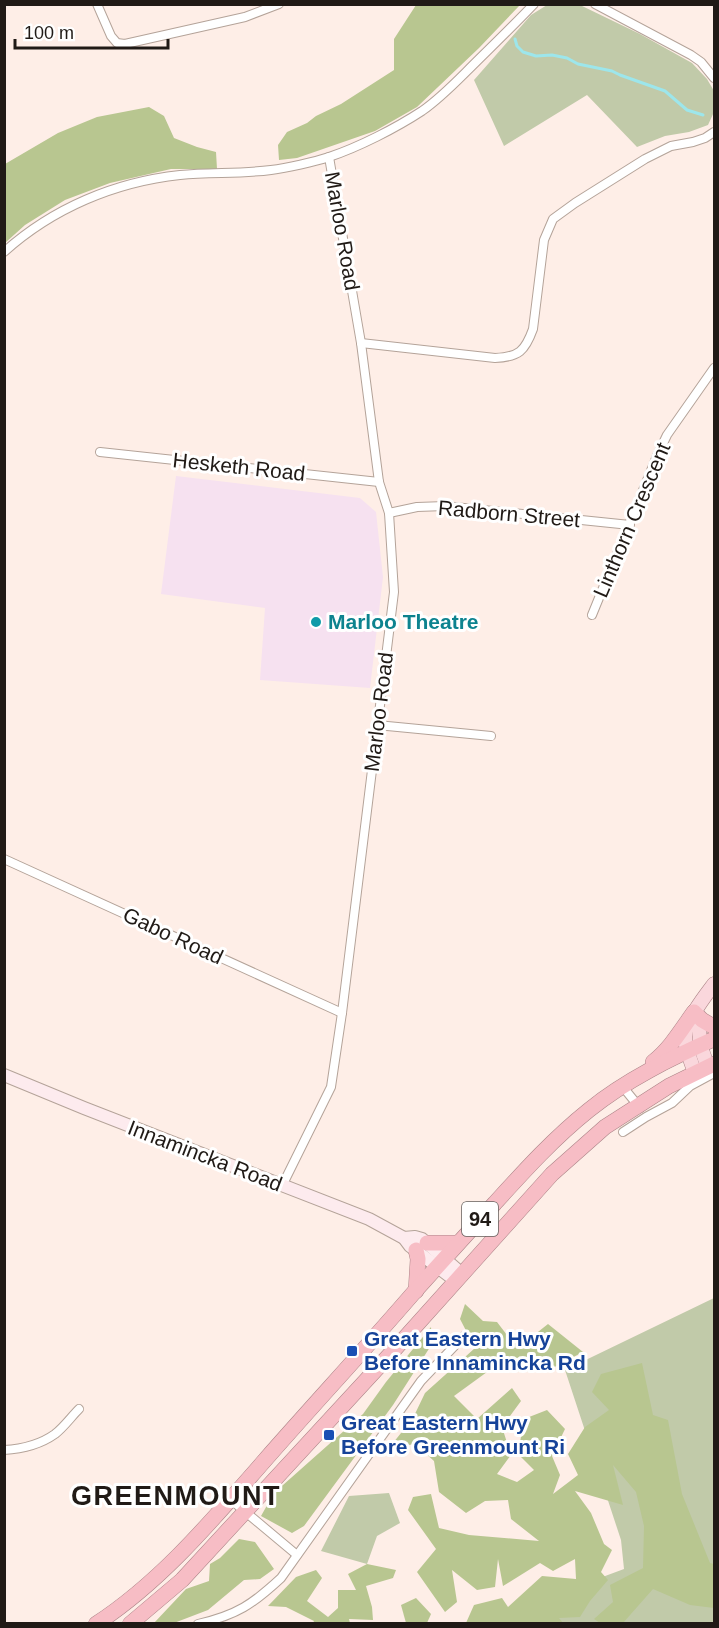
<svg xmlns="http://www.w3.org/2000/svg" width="719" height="1628" font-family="Arial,sans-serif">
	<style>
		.commercial { fill: #f6e1f0 }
		.green { fill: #c1caa9 }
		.forest { fill: #b8c690 }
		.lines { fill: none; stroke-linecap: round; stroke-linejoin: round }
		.stream { stroke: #9de6eb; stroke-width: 3 }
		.street-casing { stroke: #b4a399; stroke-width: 10 }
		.secondary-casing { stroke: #b4a399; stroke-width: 14 }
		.primary-casing { stroke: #ac8488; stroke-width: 15 }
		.highway-casing { stroke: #ac8488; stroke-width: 16 }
		.street { stroke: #fff; stroke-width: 8 }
		.secondary { stroke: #fdebee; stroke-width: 12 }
		.primary { stroke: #fad7dc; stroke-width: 14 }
		.highway { stroke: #f7bdc5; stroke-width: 15 }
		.culture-dot { fill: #0f9aa8; stroke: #fff; stroke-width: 2 }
		.transit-dot { fill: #1a4fb4; stroke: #fff; stroke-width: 2 }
		.labels { text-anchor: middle; stroke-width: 6; stroke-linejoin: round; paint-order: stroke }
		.shield { fill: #fff; stroke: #635f5c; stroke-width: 1.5 }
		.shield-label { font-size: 20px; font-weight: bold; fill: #201a16 }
		.street-label { font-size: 21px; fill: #201a16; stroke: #fff }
		.culture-label { font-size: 21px; font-weight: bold; fill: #0d838f; stroke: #fff; text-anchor: start }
		.transit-label { font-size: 21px; font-weight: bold; fill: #164399; stroke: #fff; text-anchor: start }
		.district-label { font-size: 27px; font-weight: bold; letter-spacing: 1.5px; fill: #201a16; stroke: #fff }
	</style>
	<rect width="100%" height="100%" fill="#feeee7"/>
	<path class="commercial" d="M176,476L360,498L376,512L383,577L370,688L260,680L265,608L161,594Z"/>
	<g class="green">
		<path d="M547,5H580L640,34L692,63L707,79L714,91V112L708,125L689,132L665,136L637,147L587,95L504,146L474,80L531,15Z"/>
		<path d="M714,1298V1623L512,1624L527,1605L624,1569L621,1540L565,1370Z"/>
		<path d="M389,1493L400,1523L377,1536L367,1564L321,1551L349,1496Z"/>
	</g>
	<g class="forest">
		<path d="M416,5H520L479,48L417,107L375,131L297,158L279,160L278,145L287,132L307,123L316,116L341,104L394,70V39Z"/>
		<path d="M149,107L164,116L174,138L197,147L216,152L217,169H171L110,183L65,200L25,225L5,243V164L58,133L97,117Z"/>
		<path d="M465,1304L483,1321L497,1322L507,1335L524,1343L548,1324L583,1352L545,1372H487L454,1396L477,1419L512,1388L521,1401L502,1427L511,1455L497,1474L517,1482L534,1470L518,1454L524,1419L547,1410L565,1429L552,1456L560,1475L553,1494L578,1475L568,1454L585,1427L609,1410L592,1392L601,1374L642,1363L653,1415L668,1420L682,1494L710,1563L714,1564V1608L690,1605L653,1589L623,1623H600L594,1619L613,1602L610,1585L643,1568L644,1526L636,1492L613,1465L623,1505L575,1491L591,1513L604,1544L612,1550L601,1572L608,1580L590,1601L580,1617L559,1618L563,1623H466L474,1605L502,1598L508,1607L542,1576L576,1579L575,1559L553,1571L540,1563L503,1586L498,1559L495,1587L477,1590L452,1570L457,1602L445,1612L417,1572L436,1549L408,1510L413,1497L431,1494L439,1528L469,1535L539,1541L511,1519L508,1500L485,1501L466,1513L439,1492L434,1461L415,1444L389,1448L413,1418L425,1393L475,1348L460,1319Z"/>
		<path d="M431,1327L432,1344L393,1405L304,1526L292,1533L261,1516L274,1493L363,1414L386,1382Z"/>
		<path d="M239,1539L255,1542L274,1569L260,1579L244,1580L208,1610L174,1623H154L186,1589L209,1581L210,1564L220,1558Z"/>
		<path d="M367,1564L396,1570L393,1578L366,1586L372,1607L373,1620L349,1619L350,1623H313L314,1621L286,1607L268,1606L296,1577L316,1570L322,1578L307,1601L328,1617L338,1608V1590H356L348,1574Z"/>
		<path d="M416,1598L431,1614L427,1623H406L401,1605Z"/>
	</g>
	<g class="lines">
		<path class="stream" d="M515,39L517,46L523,52L536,56L552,55L567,58L578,64L612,71L620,75L665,91L687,110L703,115"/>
		<g class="street-casing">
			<g id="street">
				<path d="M97,4L111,36L117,43L125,44L245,17L279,4"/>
				<path d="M595,4L691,55L701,62L714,78"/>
				<path d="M4,252C53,208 115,182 180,175C211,172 241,174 271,170C287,168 314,162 329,157C359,147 396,128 422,111C438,100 453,85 466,72C489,49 512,27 534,4"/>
				<path d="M361,343L495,358C519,357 525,351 533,329L544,240L553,219L575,203L645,159L671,146L693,142L705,138L714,132"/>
				<path d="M100,452L379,482"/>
				<path d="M389,513L417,507L445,506L630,525"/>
				<path d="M592,615L657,456L667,435L714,368"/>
				<path d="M377,725L491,736"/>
				<path d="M4,859L342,1013"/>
				<path d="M623,1087L640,1108"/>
				<path d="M623,1132L646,1117L672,1103L690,1086L714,1073"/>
				<path d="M282,1186L331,1087L342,1013L394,592L389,513L379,482L361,343L329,157"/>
				<path d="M4,1450C22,1449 41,1444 55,1434C64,1427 71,1417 79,1409"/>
				<path d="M230,1499L297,1555"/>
				<path d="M198,1624C237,1615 253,1604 281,1578L421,1381L464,1336"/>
			</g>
		</g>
		<g class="secondary-casing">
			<g id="secondary">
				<path d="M4,1075L84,1108L369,1219L404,1238L410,1246L456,1281"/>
				<path d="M404,1238L415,1237L422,1239L462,1274"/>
			</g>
		</g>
		<g class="primary-casing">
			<g id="primary">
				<path d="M694,1012L699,1024L700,1045L708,1067"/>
				<path d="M695,1073C691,1061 685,1049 685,1037C685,1021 705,996 714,984"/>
			</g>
		</g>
		<g class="highway-casing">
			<g id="highway">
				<path d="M653,1062C670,1049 681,1030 694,1012L702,1020L714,1027"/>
				<path d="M427,1243H458"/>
				<path d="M416,1250L418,1259L416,1291"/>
				<path d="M96,1624C162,1581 214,1518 265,1460C315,1403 367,1347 416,1290C442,1261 469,1232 495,1203C525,1170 554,1138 589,1110C626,1080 671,1058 714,1039"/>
				<path d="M130,1624L182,1580L394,1350L552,1174L605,1127L669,1086L714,1064"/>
			</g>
		</g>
		<use href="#street" class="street"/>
		<use href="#secondary" class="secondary"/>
		<use href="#primary" class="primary"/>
		<use href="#highway" class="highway"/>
	</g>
	<circle class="culture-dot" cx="316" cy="622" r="6"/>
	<g class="transit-dot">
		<rect x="346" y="1345" width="12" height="12" rx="3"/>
		<rect x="323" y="1429" width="12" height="12" rx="3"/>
	</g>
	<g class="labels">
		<rect class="shield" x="462" y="1202" width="36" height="34" rx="4.5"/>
		<g class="shield-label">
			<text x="480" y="1226">94</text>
		</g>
		<g class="street-label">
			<text transform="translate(342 231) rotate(80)" y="7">Marloo Road</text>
			<text transform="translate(239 467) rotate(6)" y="7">Hesketh Road</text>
			<text transform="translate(509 514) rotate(5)" y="7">Radborn Street</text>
			<text transform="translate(632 520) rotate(-67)" y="7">Linthorn Crescent</text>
			<text transform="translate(379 712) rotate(-83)" y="7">Marloo Road</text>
			<text transform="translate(173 936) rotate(25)" y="7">Gabo Road</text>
			<text transform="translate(205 1156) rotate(21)" y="7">Innamincka Road</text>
		</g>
		<g class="culture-label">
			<text x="328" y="629">Marloo Theatre</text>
		</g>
		<g class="transit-label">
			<text x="364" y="1346">Great Eastern Hwy<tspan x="364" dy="24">Before Innamincka Rd</tspan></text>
			<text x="341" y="1430">Great Eastern Hwy<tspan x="341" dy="24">Before Greenmount Ri</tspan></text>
		</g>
		<g class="district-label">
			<text x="176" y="1505">GREENMOUNT</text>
		</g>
	</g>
	<rect width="719" height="1628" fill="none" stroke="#201a16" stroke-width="12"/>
	<path d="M15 39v9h153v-9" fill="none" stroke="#201a16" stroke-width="3"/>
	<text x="24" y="39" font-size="18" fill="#201a16" stroke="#ffffff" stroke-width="4.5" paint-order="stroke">100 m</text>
</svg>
